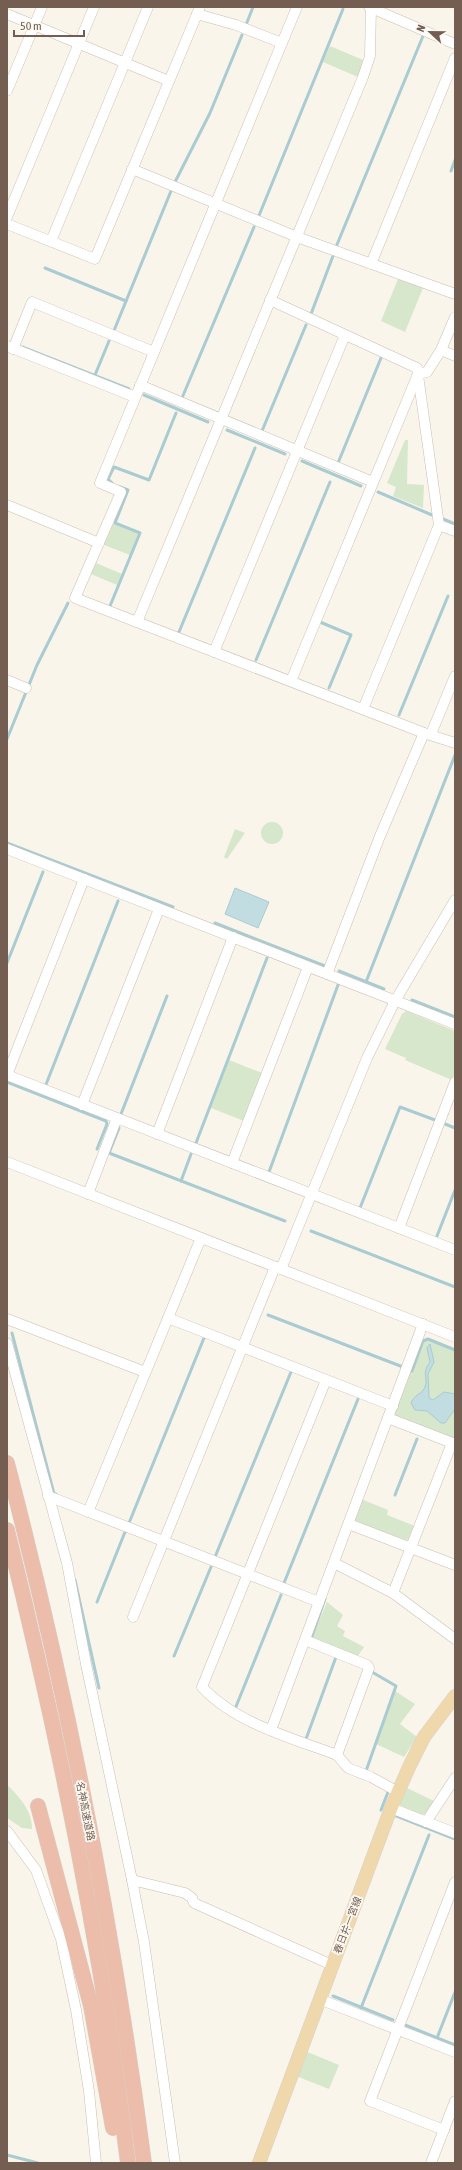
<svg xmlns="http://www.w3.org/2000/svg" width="462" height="2170" font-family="'Asap Condensed','Noto Sans JP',sans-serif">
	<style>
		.green { fill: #d6e7cb }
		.water { fill: #c2dde2; stroke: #a9cbd2 }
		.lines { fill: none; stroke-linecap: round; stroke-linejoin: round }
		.stream { stroke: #a9cbd2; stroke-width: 3 }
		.minor-casing { stroke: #ccbeb2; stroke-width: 11 }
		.major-casing { stroke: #d8d2ce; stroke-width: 14 }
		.highway-casing { stroke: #d8d2ce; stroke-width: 16 }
		.minor { stroke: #fff; stroke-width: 10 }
		.major { stroke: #f0d8ad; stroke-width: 13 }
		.highway { stroke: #ecbdaa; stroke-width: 15 }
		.labels { text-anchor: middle; stroke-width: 3.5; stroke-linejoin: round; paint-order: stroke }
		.street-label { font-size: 10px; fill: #735e51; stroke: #fdf9f2 }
	</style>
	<rect width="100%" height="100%" fill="#faf5eb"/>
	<g class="green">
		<path d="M330,46L363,60L358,77L323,62Z"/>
		<path d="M398,279L423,288L405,332L381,321Z"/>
		<path d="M405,440H408L407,484L424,485L423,508L393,496L396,487L387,483Z"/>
		<path d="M113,524L138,534L130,555L104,545Z"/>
		<path d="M96,563L122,574L117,585L91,574Z"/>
		<circle cx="272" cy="833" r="11"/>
		<path d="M235,829L245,833L227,859L224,857Z"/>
		<path d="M406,1011L455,1031V1073L452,1080L405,1060L406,1058L385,1049L402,1014Z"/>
		<path d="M229,1060L262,1073L244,1121L211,1108Z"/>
		<path d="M428,1340L455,1351V1441L396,1417L394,1414L411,1371L413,1372L424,1342Z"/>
		<path d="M361,1499L388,1510L387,1515L415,1526L410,1538L406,1540L355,1521L354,1518Z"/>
		<path d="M327,1602L343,1615L337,1626L345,1631L343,1636L364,1647L358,1656L312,1638Z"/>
		<path d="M395,1691L415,1704L400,1724L417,1737L404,1757L376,1744Z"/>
		<path d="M7,1785C20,1797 32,1811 32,1829L22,1828L7,1818Z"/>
		<path d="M405,1787L434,1801L427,1813L422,1815L399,1805Z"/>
		<path d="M305,2051L339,2065L329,2089L296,2076Z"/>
	</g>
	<g class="water">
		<path d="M235,888L269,902L258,928L225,914Z"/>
		<path d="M430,1344L434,1362L428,1374L429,1398L433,1400L444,1392L455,1394V1409L445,1423H441L427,1411L415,1410L411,1403C414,1395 420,1395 424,1389C430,1377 420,1376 430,1362L427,1348Z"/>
	</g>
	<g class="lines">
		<g class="stream">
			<path d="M246,25L253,7"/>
			<path d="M451,171L455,160"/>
			<path d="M175,182L210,113L242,35"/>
			<path d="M258,218L343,9"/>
			<path d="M336,247L423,36"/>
			<path d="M45,268L126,301"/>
			<path d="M311,314L333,256"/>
			<path d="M113,333L171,191"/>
			<path d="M22,347L129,389"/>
			<path d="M95,375L109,341"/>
			<path d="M144,395L208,422"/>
			<path d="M182,398L254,227"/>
			<path d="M227,430L285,454"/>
			<path d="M262,431L306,325"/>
			<path d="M302,461L361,486"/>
			<path d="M338,463L381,358"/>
			<path d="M112,483L108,479L114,467L149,480L176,413"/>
			<path d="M378,492L432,515"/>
			<path d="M443,519L455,524"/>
			<path d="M110,606L140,533L115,523L128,490L120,487"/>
			<path d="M320,622L351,635L329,688"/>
			<path d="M179,632L255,448"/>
			<path d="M256,660L330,482"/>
			<path d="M399,715L448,596"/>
			<path d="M7,739L37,665L68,603"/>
			<path d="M7,843L173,907"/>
			<path d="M215,923L325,966"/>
			<path d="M7,963L43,872"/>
			<path d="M339,971L384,989"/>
			<path d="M366,982L455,755"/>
			<path d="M412,1000L455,1017"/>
			<path d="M7,1082L106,1121L107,1124L97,1149"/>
			<path d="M45,1087L118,901"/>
			<path d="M121,1114L167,996"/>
			<path d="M445,1124L455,1128"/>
			<path d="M119,1128L109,1153L285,1221"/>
			<path d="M196,1143L267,958"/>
			<path d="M269,1172L338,985"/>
			<path d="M181,1181L191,1154"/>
			<path d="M360,1208L400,1107L435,1120"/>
			<path d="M311,1231L455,1287"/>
			<path d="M437,1236L455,1190"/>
			<path d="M268,1315L403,1367"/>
			<path d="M12,1333L54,1494H56"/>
			<path d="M412,1371L423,1341L428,1339L455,1350"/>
			<path d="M395,1495L417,1439"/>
			<path d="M129,1523L204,1338"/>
			<path d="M215,1557L291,1372"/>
			<path d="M75,1580L99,1688"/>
			<path d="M284,1583L358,1399"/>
			<path d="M97,1602L125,1532"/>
			<path d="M312,1636L325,1599"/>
			<path d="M174,1656L211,1567"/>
			<path d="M235,1709L281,1595"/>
			<path d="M306,1739L336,1657"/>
			<path d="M366,1771L396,1686L372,1672"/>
			<path d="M381,1810L388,1792"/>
			<path d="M394,1815L455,1839"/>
			<path d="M333,1996L393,2020"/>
			<path d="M361,2008L429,1835"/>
			<path d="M405,2025L455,2045"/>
			<path d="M437,2038L455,1992"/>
			<path d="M7,2155L38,2163"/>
		</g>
		<g class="minor-casing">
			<g id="minor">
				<path d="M369,7L455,44"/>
				<path d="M7,14L169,81"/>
				<path d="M197,14L236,25L282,43L100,483L121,492L75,598L424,733L455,743"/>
				<path d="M282,43L297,7"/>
				<path d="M7,91L42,7"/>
				<path d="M132,169L297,237L455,294"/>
				<path d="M7,217L94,7"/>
				<path d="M7,224L95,259L200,7"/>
				<path d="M51,241L148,7"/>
				<path d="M371,264L455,58"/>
				<path d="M270,300L417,368L439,525L363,709"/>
				<path d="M7,346L135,397"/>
				<path d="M13,349L32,302L154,352"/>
				<path d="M441,350L455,356"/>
				<path d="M140,385L373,482"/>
				<path d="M7,505L99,543"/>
				<path d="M439,525L455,531"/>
				<path d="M137,622L363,77L370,56L371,7"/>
				<path d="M214,652L345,335"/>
				<path d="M7,680L26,688"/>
				<path d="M291,681L418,374L427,372L441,350L455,317"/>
				<path d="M431,734L455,676"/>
				<path d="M7,849L455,1024"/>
				<path d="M327,974L380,836L424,733"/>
				<path d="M7,1075L455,1250"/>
				<path d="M7,1075L84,879"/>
				<path d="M82,1105L159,909"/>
				<path d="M157,1134L233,937"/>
				<path d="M7,1162L455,1337"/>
				<path d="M232,1163L308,967"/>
				<path d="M88,1194L117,1118"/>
				<path d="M399,1228L455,1082"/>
				<path d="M281,1269L367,1058L395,1001L455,900"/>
				<path d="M168,1318L393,1406"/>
				<path d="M7,1319L145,1372"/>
				<path d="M7,1343L67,1563L86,1664L132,1880L144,1942L175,2163"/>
				<path d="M326,1380L202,1687C235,1723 292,1738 337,1755"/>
				<path d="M388,1418L455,1444"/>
				<path d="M452,1443L393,1593L455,1639"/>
				<path d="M48,1496L319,1602"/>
				<path d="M88,1512L201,1238"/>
				<path d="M349,1524L455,1565"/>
				<path d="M334,1563L393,1593"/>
				<path d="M133,1617L275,1267"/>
				<path d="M305,1640L367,1665L369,1668L337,1755L348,1768L371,1777L398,1792"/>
				<path d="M271,1730L423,1324"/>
				<path d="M391,1808L455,1833"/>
				<path d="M426,1822L455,1778"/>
				<path d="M7,1831L36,1870L61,1939L76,2010L89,2091L96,2163"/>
				<path d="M132,1880L185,1893L192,1898L194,1903L332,1965"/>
				<path d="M319,1999L455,2052"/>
				<path d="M444,2130L370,2101L455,1882"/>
				<path d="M431,2163L455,2101"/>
			</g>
		</g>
		<g class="major-casing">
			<path id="major" d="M259,2163L391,1808L410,1765L424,1737L455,1696"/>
		</g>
		<g class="highway-casing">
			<g id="highway">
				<path d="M7,1463C67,1693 113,1927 144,2163"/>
				<path d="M7,1530C59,1738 102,1950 128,2163"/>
				<path d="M38,1806L91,2006L113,2128"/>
			</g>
		</g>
		<use href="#minor" class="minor"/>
		<use href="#major" class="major"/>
		<use href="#highway" class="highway"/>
	</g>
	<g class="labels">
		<g class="street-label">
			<text transform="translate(86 1811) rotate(79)" y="4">名神高速道路</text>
			<text transform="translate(347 1925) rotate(-69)" y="4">春日井一宮線</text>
		</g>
	</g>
	<rect width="462" height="2170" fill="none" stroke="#735e51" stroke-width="16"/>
	<g transform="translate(430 32) rotate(292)" stroke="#fdf9f2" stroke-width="3" paint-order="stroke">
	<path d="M0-3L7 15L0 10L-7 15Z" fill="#735e51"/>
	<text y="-6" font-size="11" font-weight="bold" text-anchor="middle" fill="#735e51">N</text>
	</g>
	<path d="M14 30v6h70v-6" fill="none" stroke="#735e51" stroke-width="2"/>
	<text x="20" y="30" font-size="12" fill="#735e51" stroke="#fdf9f2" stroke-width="3" paint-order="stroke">50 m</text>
</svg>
